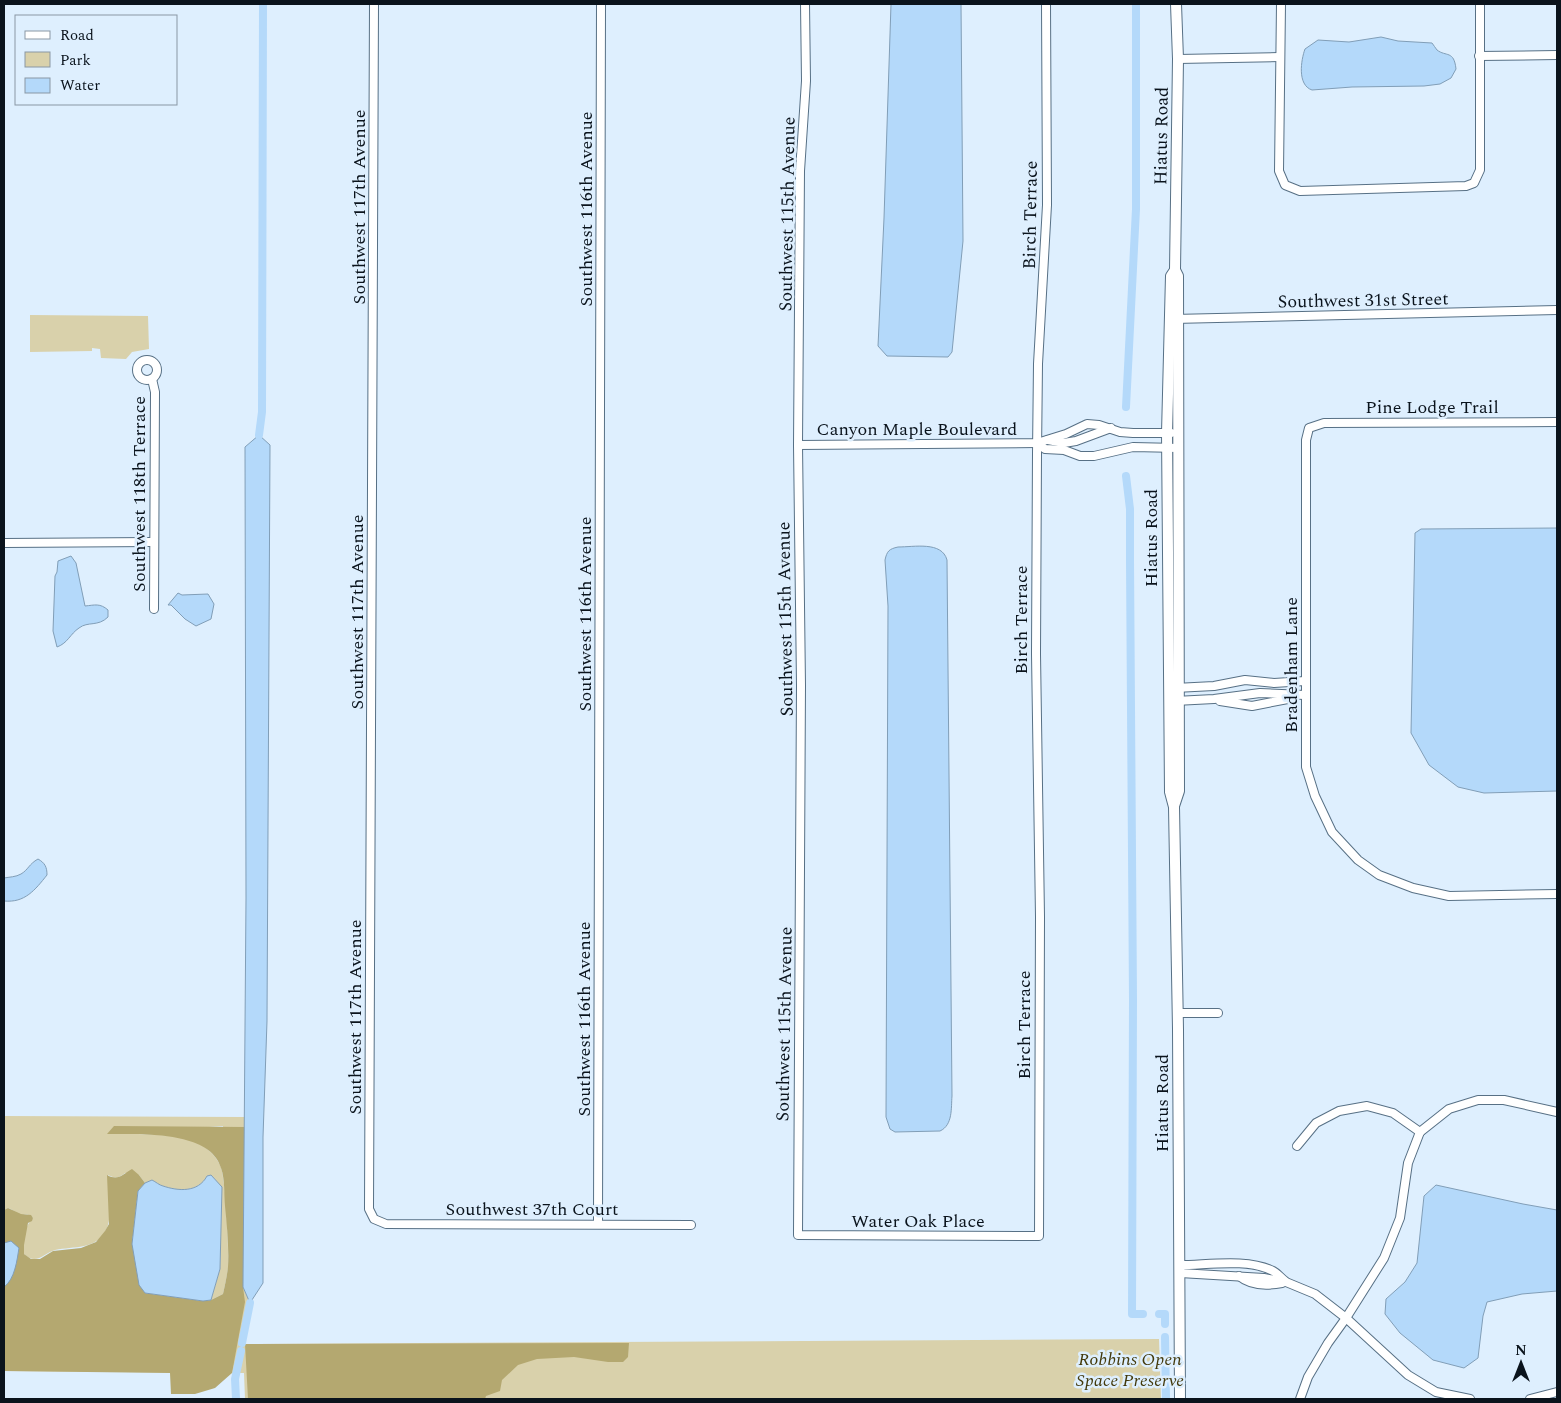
<svg xmlns="http://www.w3.org/2000/svg" width="1561" height="1403" font-family="Spectral,serif">
	<style>
		.green { fill: #d9d1ab }
		.forest { fill: #b4a870 }
		.water { fill: #b4d9fa; stroke: #819eb7 }
		.lines { fill: none; stroke-linecap: round; stroke-linejoin: round }
		.canal { stroke: #b4d9fa; stroke-width: 8 }
		.minor-casing { stroke: #577085; stroke-width: 10 }
		.tertiary-casing { stroke: #577085; stroke-width: 12 }
		.minor { stroke: #fff; stroke-width: 8 }
		.tertiary { stroke: #fff; stroke-width: 10 }
		.labels { text-anchor: middle; stroke-width: 5; stroke-linejoin: round; paint-order: stroke }
		.street-label { font-size: 18px; fill: #0a131c; stroke: #deeffe }
		.park-label { font-size: 18px; font-style: italic; fill: #43390b; stroke: #deeffe }
	</style>
	<rect width="100%" height="100%" fill="#deeffe"/>
	<g class="green">
		<path d="M30,315L148,316L149,349L132,352L126,359L101,358L100,349L92,348V351L30,352Z"/>
		<path d="M4,1116L245,1117L243,1287L250,1303L242,1343L245,1344L1159,1339L1161,1399H245L244,1373L4,1371L196,1323L233,1290L223,1126L108,1134C131,1134 171,1133 192,1140C203,1144 215,1154 220,1165C226,1176 229,1252 228,1268C227,1276 225,1285 223,1294L211,1300L220,1269L222,1187L207,1176C198,1193 178,1191 163,1186C159,1185 156,1182 152,1180L145,1183L139,1175L125,1173C119,1178 115,1179 108,1175C108,1190 113,1217 106,1230C96,1250 74,1246 55,1250C44,1253 36,1266 24,1254C23,1241 23,1228 33,1218C28,1212 25,1216 19,1214C15,1212 12,1209 8,1208L4,1210Z"/>
	</g>
	<g class="forest">
		<path d="M114,1126L245,1127L243,1287L245,1302L232,1373L215,1388L195,1394H171L170,1373L4,1371V1210L8,1208L21,1214L31,1215L33,1218L32,1221L28,1223L24,1245V1254L31,1259H40L53,1251L81,1248L96,1242L105,1231L109,1224L107,1175C118,1181 122,1175 132,1169L139,1175L145,1183L138,1191L132,1244L145,1293L203,1301L211,1300L223,1294C225,1285 227,1276 228,1267C229,1247 227,1226 225,1206C224,1194 225,1179 221,1168C211,1130 137,1134 107,1134Z"/>
		<path d="M629,1343L628,1357L623,1362H608L574,1357L537,1359L518,1365L502,1380L500,1391L486,1396L485,1399H248L245,1344Z"/>
	</g>
	<g class="water">
		<path d="M891,4H961L963,241L952,352L948,357L887,356L878,346L884,218Z"/>
		<path d="M1381,37L1398,41L1432,43C1434,45 1435,48 1437,50C1446,57 1454,50 1456,69L1451,78L1440,84L1424,86L1352,87L1312,90C1297,85 1301,60 1305,49L1318,40L1349,42Z"/>
		<path d="M259,435L270,445L267,1021L263,1137V1283L250,1303L243,1287L246,898L245,447Z"/>
		<path d="M1557,528V791L1484,793L1458,787L1429,765L1411,733L1415,533L1421,529Z"/>
		<path d="M898,547C914,547 942,541 947,560L952,1096C951,1108 953,1125 940,1131L895,1132L890,1129L886,1117L888,606L885,560C887,551 889,549 898,547Z"/>
		<path d="M71,556L76,563L85,606C95,605 100,603 108,610V617C98,627 88,621 79,628C70,634 68,643 57,647L53,631L55,576L57,572L58,561Z"/>
		<path d="M178,593L182,595L208,594L214,604L211,619L196,626L185,619L171,605H168Z"/>
		<path d="M38,859C45,863 47,867 47,875C35,890 25,903 4,901V878C9,877 16,877 21,874C28,870 29,864 38,859Z"/>
		<path d="M211,1175L222,1187L220,1269L211,1300L203,1301L145,1293L139,1285L132,1244L138,1191L145,1183L152,1180C156,1182 159,1185 163,1186C178,1191 198,1193 207,1176Z"/>
		<path d="M1436,1185L1523,1204L1557,1210V1291L1522,1294L1487,1302L1483,1316L1478,1358L1464,1368L1433,1360L1400,1333L1385,1314L1386,1299L1405,1282L1417,1263L1424,1196Z"/>
		<path d="M11,1241L19,1248C17,1260 15,1279 4,1287V1243Z"/>
	</g>
	<g class="lines">
		<g class="canal">
			<path d="M1126,407L1136,209V4"/>
			<path d="M259,435L262,412L263,4"/>
			<path d="M1126,476L1130,509V561L1133,1000L1132,1314H1143"/>
			<path d="M1159,1314H1165V1324"/>
			<path d="M1165,1337L1166,1399"/>
			<path d="M242,1343L250,1303"/>
			<path d="M236,1399L235,1379L241,1351"/>
		</g>
		<g class="minor-casing">
			<g id="minor">
				<path d="M374,4L369,1209L374,1219L386,1224L691,1225"/>
				<path d="M805,4L806,81L800,171L798,445L801,685L798,1235L1025,1236H1039L1040,917L1036,654L1037,453L1038,364L1047,205L1046,4"/>
				<path d="M1281,4L1279,171L1285,185L1300,191L1466,186L1474,183L1480,170V4"/>
				<path d="M1479,56L1557,55"/>
				<path d="M1178,59L1279,57"/>
				<path d="M1173,319L1557,310"/>
				<circle cx="147" cy="370" r="10"/>
				<path d="M152,379L155,392L154,609"/>
				<path d="M1557,422L1324,423L1309,428L1306,440V767L1315,796L1332,832L1358,860L1379,875L1413,888L1449,896L1557,894"/>
				<path d="M1048,440L1064,443L1076,441L1111,428"/>
				<path d="M1037,443L1045,449L1064,450L1080,456H1094L1133,447L1178,448"/>
				<path d="M798,445L1037,443L1066,434L1087,424L1099,425L1120,432L1133,433H1171"/>
				<path d="M4,543L153,542"/>
				<path d="M1175,688L1214,686L1245,680L1274,683L1305,681"/>
				<path d="M1175,701L1214,699L1260,693L1305,695"/>
				<path d="M1220,701L1252,706L1293,698"/>
				<path d="M1178,1013H1218"/>
				<path d="M1420,1132L1449,1109L1478,1100H1504L1557,1112"/>
				<path d="M1297,1146L1316,1123L1339,1111L1367,1106L1393,1113L1420,1132"/>
				<path d="M598,1224L601,4"/>
				<path d="M1180,1265C1207,1265 1248,1258 1273,1271C1277,1273 1281,1278 1285,1281"/>
				<path d="M1180,1273L1264,1278L1286,1282L1315,1294L1346,1318L1408,1375L1436,1392L1470,1399"/>
				<path d="M1239,1276C1251,1286 1267,1286 1282,1283"/>
				<path d="M1300,1399L1308,1377L1328,1343L1346,1318L1384,1258L1400,1218L1408,1163L1420,1132"/>
				<path d="M1530,1399L1557,1392"/>
			</g>
		</g>
		<g class="tertiary-casing">
			<g id="tertiary">
				<path d="M1175,270L1171,276L1167,433L1170,792L1174,807L1178,1029L1180,1399"/>
				<path d="M1174,806L1179,791L1178,276L1175,270L1178,59L1176,4"/>
			</g>
		</g>
		<use href="#minor" class="minor"/>
		<use href="#tertiary" class="tertiary"/>
	</g>
	<g class="labels">
		<g class="street-label">
			<text transform="translate(1161 136) rotate(-89)" y="6">Hiatus Road</text>
			<text transform="translate(359 207) rotate(-90)" y="6">Southwest 117th Avenue</text>
			<text transform="translate(586 209) rotate(-90)" y="6">Southwest 116th Avenue</text>
			<text transform="translate(787 214) rotate(-89)" y="6">Southwest 115th Avenue</text>
			<text transform="translate(1030 215) rotate(-89)" y="6">Birch Terrace</text>
			<text transform="translate(1363 300) rotate(-1)" y="6">Southwest 31st Street</text>
			<text x="1432" y="413">Pine Lodge Trail</text>
			<text x="917" y="435">Canyon Maple Boulevard</text>
			<text transform="translate(139 494) rotate(-90)" y="6">Southwest 118th Terrace</text>
			<text transform="translate(1151 538) rotate(-90)" y="6">Hiatus Road</text>
			<text transform="translate(357 612) rotate(-90)" y="6">Southwest 117th Avenue</text>
			<text transform="translate(585 614) rotate(-90)" y="6">Southwest 116th Avenue</text>
			<text transform="translate(785 619) rotate(-91)" y="6">Southwest 115th Avenue</text>
			<text transform="translate(1021 620) rotate(-90)" y="6">Birch Terrace</text>
			<text transform="translate(1291 665) rotate(-90)" y="6">Bradenham Lane</text>
			<text transform="translate(355 1017) rotate(-90)" y="6">Southwest 117th Avenue</text>
			<text transform="translate(584 1019) rotate(-90)" y="6">Southwest 116th Avenue</text>
			<text transform="translate(784 1024) rotate(-89)" y="6">Southwest 115th Avenue</text>
			<text transform="translate(1024 1025) rotate(-90)" y="6">Birch Terrace</text>
			<text transform="translate(1162 1103) rotate(-90)" y="6">Hiatus Road</text>
			<text x="532" y="1215">Southwest 37th Court</text>
			<text x="918" y="1227">Water Oak Place</text>
		</g>
		<g class="park-label">
			<text x="1130" y="1365">Robbins Open<tspan x="1130" dy="21">Space Preserve</tspan></text>
		</g>
	</g>
	<rect width="1561" height="1403" fill="none" stroke="#0a131c" stroke-width="10"/>
	<rect x="15" y="15" width="162" height="90" fill="#deeffe" stroke="#8997a4"/>
	<rect x="25" y="31" width="25" height="8" fill="#ffffff" stroke="#8997a4"/>
	<text x="60" y="40" font-size="15" fill="#0a131c">Road</text>
	<rect x="25" y="52" width="25" height="15" fill="#d9d1ab" stroke="#8997a4"/>
	<text x="60" y="65" font-size="15" fill="#0a131c">Park</text>
	<rect x="25" y="78" width="25" height="15" fill="#b4d9fa" stroke="#8997a4"/>
	<text x="60" y="90" font-size="15" fill="#0a131c">Water</text>
	<g transform="translate(1521 1363)" stroke="#deeffe" stroke-width="4" paint-order="stroke">
	<path d="M0-4L9 19L0 12L-9 19Z" fill="#0a131c"/>
	<text y="-8" font-size="14" font-weight="bold" text-anchor="middle" fill="#0a131c">N</text>
	</g>
</svg>
